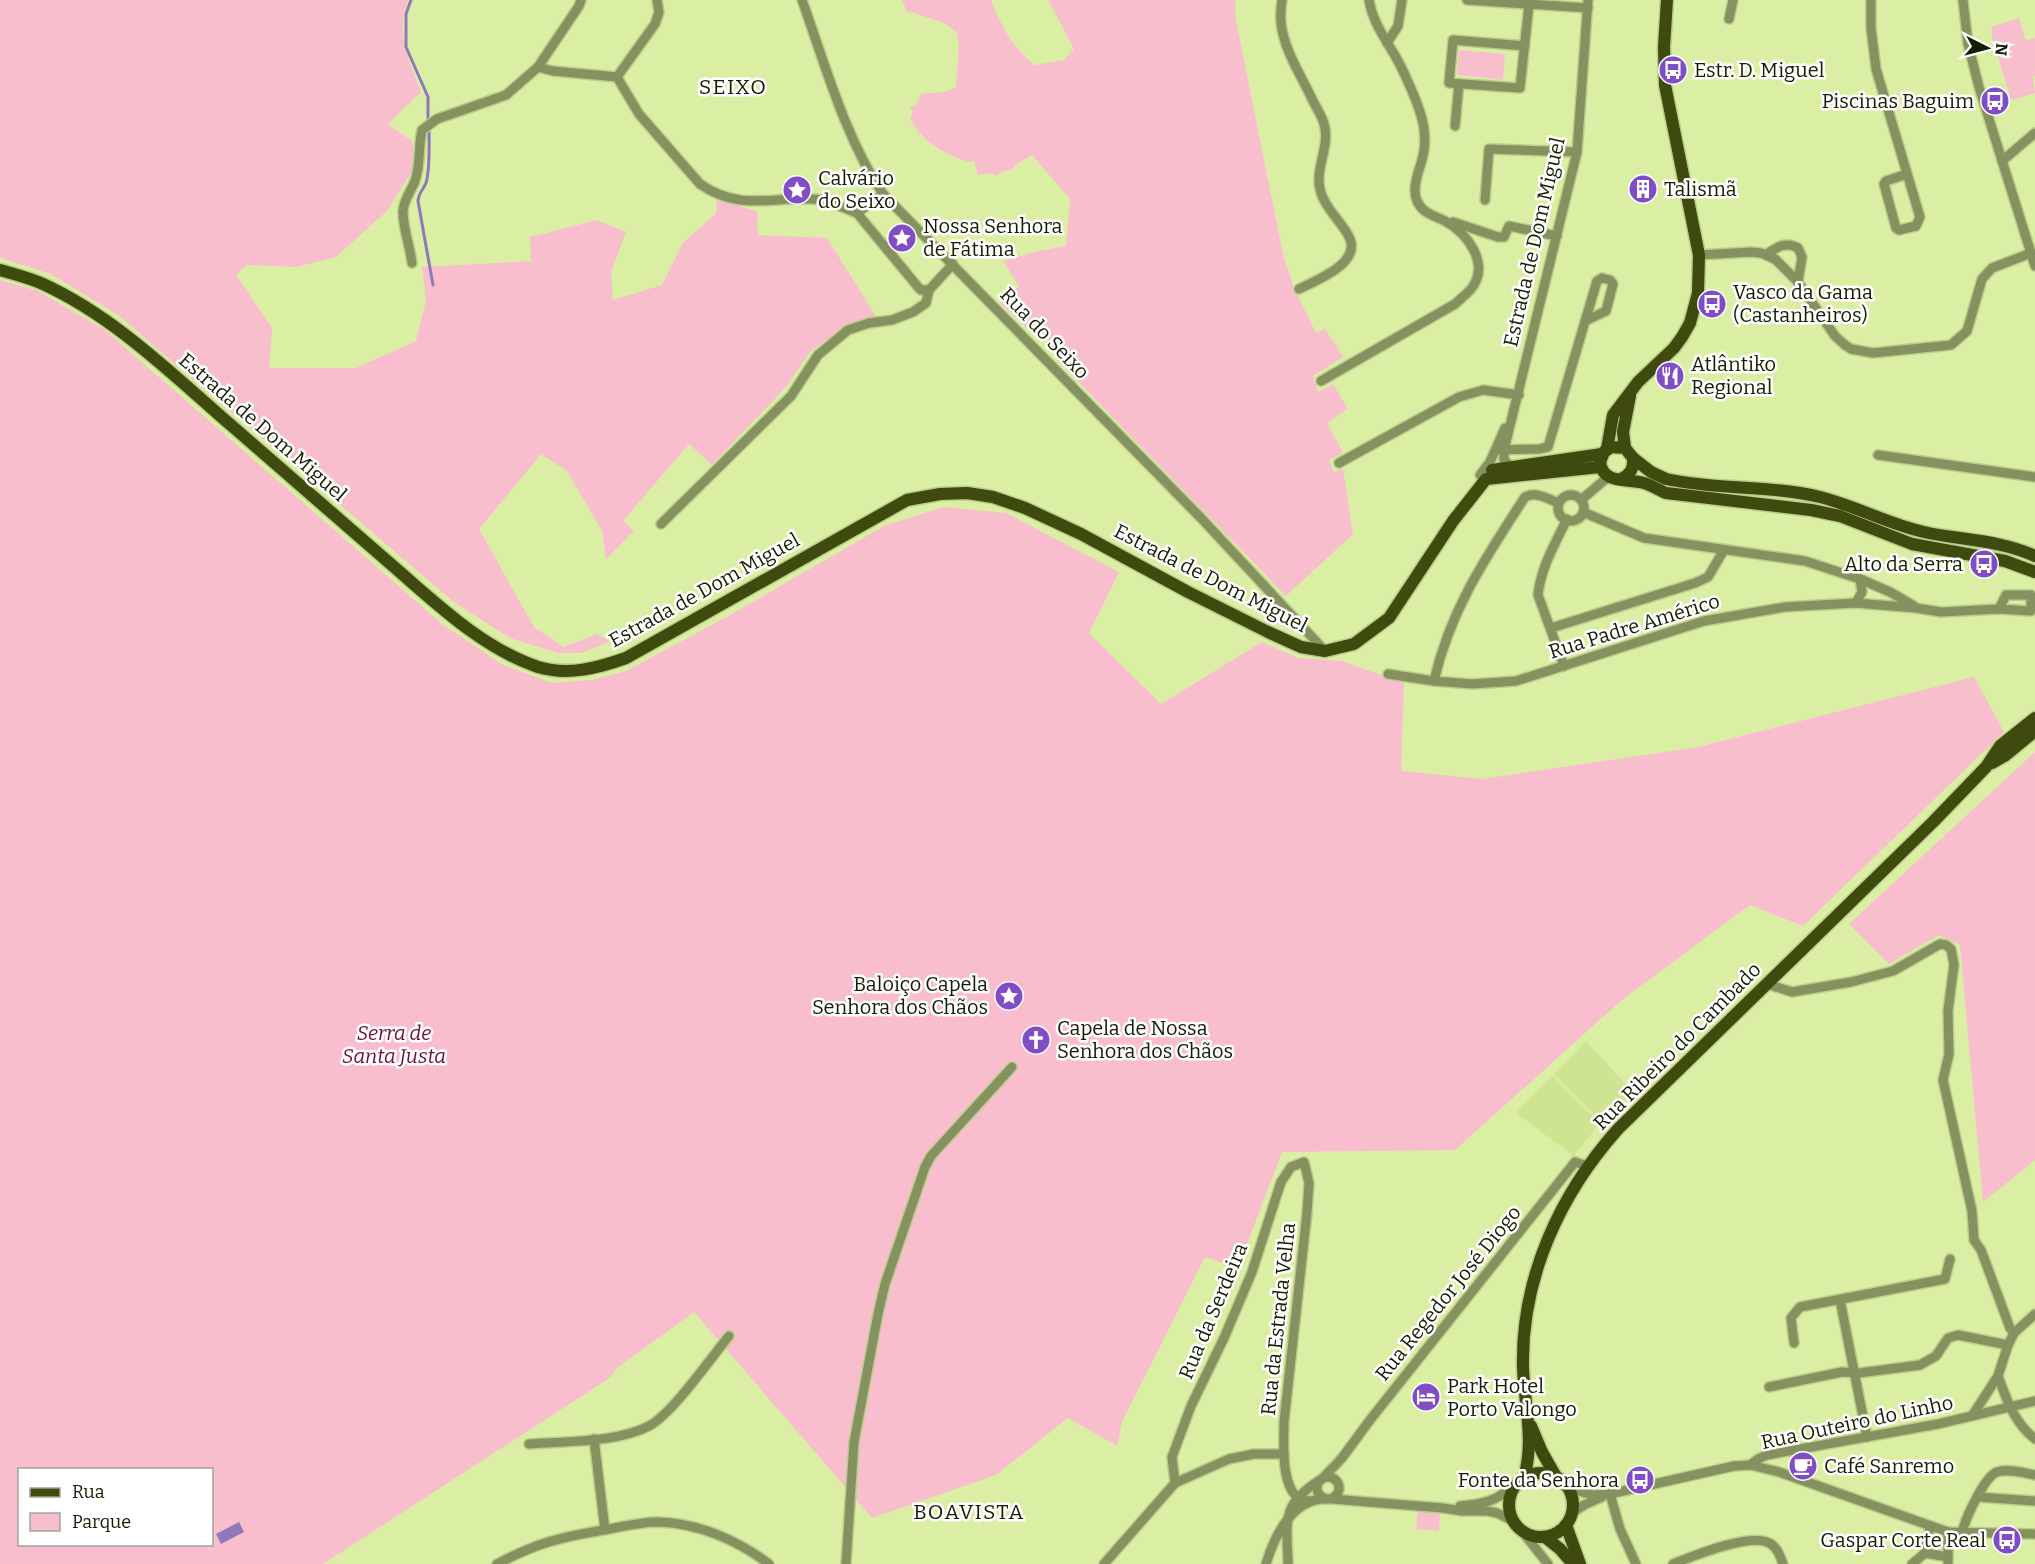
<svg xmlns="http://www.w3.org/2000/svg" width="2035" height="1564" font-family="Bitter,serif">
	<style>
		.built { fill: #cfe491 }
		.green { fill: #f8bece; fill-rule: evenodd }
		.water { fill: #9078ba }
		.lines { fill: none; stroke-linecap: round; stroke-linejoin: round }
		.stream { stroke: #9078ba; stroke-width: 3 }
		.minor-casing { stroke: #bbcd8a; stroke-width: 12 }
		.major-casing { stroke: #bbcd8a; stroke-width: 15 }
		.minor { stroke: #859260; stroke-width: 9 }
		.major { stroke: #3e4a0e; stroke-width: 12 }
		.labels { text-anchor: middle; stroke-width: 5; stroke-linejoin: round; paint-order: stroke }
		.poi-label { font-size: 20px; fill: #161c00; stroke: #fff; text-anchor: start }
		.street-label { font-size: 20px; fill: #161c00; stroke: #fff }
		.park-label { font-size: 20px; font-style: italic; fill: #6e0f39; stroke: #fff }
		.neighbourhood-label { font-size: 21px; letter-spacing: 1.5px; fill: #161c00; stroke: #fff }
	</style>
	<rect width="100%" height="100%" fill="#dbefa4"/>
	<g class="built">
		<path d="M1586,1041L1632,1091L1601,1122L1554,1074Z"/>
		<path d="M1552,1075L1600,1123L1574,1156L1516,1113Z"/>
	</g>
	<g class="green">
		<path d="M0,0H408C395,34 409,60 421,92L388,124L412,141L415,153L411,173L387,211L336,257L296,267L246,265L236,275L272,328L269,368H356L416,341L426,301L422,267L531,261L530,237L597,220L626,232L611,273L613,300L662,285L683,243L716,213L717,198L757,212L758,235L827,238L877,318L847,325L810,352L786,387L712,465L689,444L623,521L634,531L606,559L602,531L567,471L541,454L479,529L534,627L564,647L597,634L610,641L582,653H558L510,638L455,603L118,315L51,274L0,258Z"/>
		<path d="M902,0H991C1001,25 1013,49 1035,65L1064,60L1074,49L1048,0H1235L1236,20L1283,254L1294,288L1316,333L1325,329L1343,357L1313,376L1318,392L1333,384L1348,409L1327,423L1343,453L1329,460L1334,472L1343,469L1353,534L1286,596L1058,361L1064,355L1045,336L1039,339L1000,303L1019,286L1003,261L1034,252L1066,246L1070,199L1032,155L1017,164L1011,170L1004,171L996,176L992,173L978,175L974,160L970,162C946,156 922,141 910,119L913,111L909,107L916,105L921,94C934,92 945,94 956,87L959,47L957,33L945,23L907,11Z"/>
		<path d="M2019,18L2026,40L2035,38V76L2033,77L2035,93L2011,100L1991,34L1993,33L1991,27Z"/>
		<path d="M1459,50L1505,54L1503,80L1457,75Z"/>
		<path d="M0,280L38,291L105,330L442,624L503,665L552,683L591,680L626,671L730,615L886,525L944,507L1006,513L1119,572L1089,633L1161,704L1262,642L1299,658L1342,661L1404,683L1401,771L1482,779L1698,747L1974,677L2004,732L1803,926L1750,905L1623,999L1455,1150L1282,1152L1238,1268L1205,1257L1122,1422L1117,1446L1068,1418L996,1475L872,1518L694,1312L616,1369L611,1377L323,1564H0ZM20,1470H212V1544H20Z"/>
		<path d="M2035,752V1160L1983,1202L1960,945L1939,935L1889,964L1849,924Z"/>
		<path d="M1418,1511L1440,1513L1439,1531L1416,1529Z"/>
	</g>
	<path class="water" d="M239,1522L244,1532L221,1544L216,1534Z"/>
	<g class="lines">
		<g class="stream">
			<path d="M411,0L406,14V47L428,97V121"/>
			<path d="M429,128C429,145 430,163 427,179C426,188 419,190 418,201L433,285"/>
		</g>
		<g class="minor-casing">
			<g id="minor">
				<path d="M802,0C825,64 845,138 883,194L1201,518L1325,651"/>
				<path d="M1282,0C1281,7 1280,16 1281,23C1284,50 1301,75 1312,99C1316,107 1322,116 1324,124C1331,147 1313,170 1321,193C1326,210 1344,224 1350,239C1360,264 1315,281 1299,289"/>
				<path d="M1467,0L1588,8"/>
				<path d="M1871,0V28L1876,69L1920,217L1916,226L1899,230L1896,228L1884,184L1886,181L1907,174"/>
				<path d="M1963,0L1968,44L1979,87L2035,266"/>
				<path d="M1729,19L1733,0"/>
				<path d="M1387,43L1398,26L1402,0"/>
				<path d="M1525,46L1453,40L1449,83L1520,88L1529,4"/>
				<path d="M538,67L553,71L617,77L639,114L700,184C739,211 769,197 812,199C827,199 843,208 857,213"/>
				<path d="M617,77L655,24L659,12L657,0"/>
				<path d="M1455,126L1459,84"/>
				<path d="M2002,161L2035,133"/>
				<path d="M883,194L857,213L918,287L921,290H929L953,264"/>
				<path d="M1485,200L1489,149L1577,152"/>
				<path d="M1453,222L1498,237H1504L1509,226L1557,236"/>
				<path d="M1767,254C1777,247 1786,241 1798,248L1802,257L1798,282"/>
				<path d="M1699,255L1751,252L1761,253L1775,259L1798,282L1835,336L1845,345L1851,349L1873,353L1951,345L1967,331L1982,279L1992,268L2031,253"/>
				<path d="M412,263C410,246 403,229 403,212C403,201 411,191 415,181C421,164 418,147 422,130L437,119L506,95L538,67L579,6L581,0"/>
				<path d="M1321,381L1455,304C1460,299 1467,294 1471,289C1491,264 1467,233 1445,221C1434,215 1423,214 1417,201C1411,187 1420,169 1423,156C1425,148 1425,137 1424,129C1422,110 1402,66 1391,49C1381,32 1372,19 1369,0"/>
				<path d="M1496,450L1539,449L1548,447L1597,281L1602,278L1610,280L1613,284L1606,311L1585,321"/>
				<path d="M1878,455L2035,477"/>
				<path d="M1339,463L1459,397L1483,390L1519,395"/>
				<path d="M1511,467L1504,460V450L1577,152L1588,0"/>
				<path d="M1480,475L1490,462L1505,428"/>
				<circle cx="1571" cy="508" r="13"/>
				<path d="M1581,500L1608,477"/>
				<path d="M1583,512L1644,538L1805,561L1860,579L1890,592L1914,606"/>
				<path d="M661,524L791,396L818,355L848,330L869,323L892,320L913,312L926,303L929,290"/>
				<path d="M1856,603L1862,592L1860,579"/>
				<path d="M1551,628L1695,583L1708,577L1724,550"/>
				<path d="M1564,666L1538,595C1541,567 1555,544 1567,519"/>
				<path d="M1388,674L1434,681L1472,684L1516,681L1704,621L1785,607L1856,603L1916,608L1941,612L1999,609L2031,611V595H2006L1999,609"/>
				<path d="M1434,681C1450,610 1486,557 1525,497C1537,491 1548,499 1559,503"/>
				<path d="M1767,984L1792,992L1851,982L1893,971L1940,944L1946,945L1951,949L1954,965L1948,1011L1949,1054L1943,1080L1972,1211L1974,1240L1981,1250L2010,1328L2014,1333"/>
				<path d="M1840,1300L1867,1437"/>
				<path d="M1794,1343L1791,1318L1800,1307L1945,1279L1950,1259"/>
				<path d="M1998,1376C2007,1401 2014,1422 2035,1439"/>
				<path d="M1769,1387L1842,1372L1859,1373L1920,1365L1936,1356L1948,1338L1958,1335L2008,1345"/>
				<path d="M1972,1416L1998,1376L2008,1345L2014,1333L2035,1314"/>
				<path d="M594,1439L605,1530"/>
				<path d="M529,1444C565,1441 616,1443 649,1426C672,1414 710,1359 729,1336"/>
				<path d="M1750,1465L1758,1459L1767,1455L1938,1424L2035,1401"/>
				<circle cx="1328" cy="1488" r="11"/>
				<path d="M1323,1478L1342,1458L1370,1420L1575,1162L1587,1166"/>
				<path d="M1175,1483L1172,1457L1191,1406L1224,1338L1252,1272L1281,1182L1291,1167L1304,1162L1309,1183L1307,1213L1284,1422C1284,1443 1280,1488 1301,1500L1312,1501"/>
				<path d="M1569,1488L1592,1495L1610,1494L1734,1466L1750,1465L1779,1472L1948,1532L2035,1534"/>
				<path d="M1610,1494L1620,1529L1636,1564"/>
				<path d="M1978,1497L2035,1501"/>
				<path d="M1332,1499L1443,1508L1462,1511H1487L1497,1513L1513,1521"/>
				<path d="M1460,1506C1485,1504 1496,1501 1515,1485"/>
				<path d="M1572,1513L1584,1505L1602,1497"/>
				<path d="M1521,1530L1548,1564"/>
				<path d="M1948,1532V1564"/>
				<path d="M1962,1532C1966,1518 1984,1477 1997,1472C2008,1468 2024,1473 2035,1475"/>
				<path d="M1925,1553L1930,1527"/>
				<path d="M1925,1553L1948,1557"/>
				<path d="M497,1564C535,1544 557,1538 598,1531C617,1528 638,1522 658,1522C698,1523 737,1540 769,1564"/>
				<path d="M846,1564L854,1442L878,1314L885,1284L925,1167L931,1156L1012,1067"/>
				<path d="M1104,1564L1175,1483L1229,1459L1254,1454H1284"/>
				<path d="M1266,1564C1274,1537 1292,1499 1325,1499"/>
				<path d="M1288,1564C1287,1522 1280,1505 1320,1480"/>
				<path d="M1673,1564C1693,1556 1753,1531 1771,1544C1778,1549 1780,1556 1783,1564"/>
				<path d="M1912,1564L1925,1553"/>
			</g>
		</g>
		<g class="major-casing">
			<g id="major">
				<path d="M0,270C14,274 30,278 43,284C115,317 173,375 232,426C286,473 339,519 393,566C437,604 482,648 538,667C568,676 598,668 626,658L907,500L940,494L967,493L993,497L1025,508L1081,534L1188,592L1268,632L1301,647L1325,651L1354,644L1389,618L1453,521L1486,479L1600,467"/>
				<path d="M1625,448L1623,432L1630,396"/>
				<path d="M1607,449L1613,415L1638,382L1674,348L1682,337L1690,323L1698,293L1699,255L1665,85L1664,47L1667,0"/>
				<path d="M1633,458L1651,472L1666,479C1716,490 1769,485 1820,497C1856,506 1888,524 1924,532C1960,540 2001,540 2035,556"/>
				<path d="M1492,470L1602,454"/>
				<path d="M1621,479C1630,475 1634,469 1633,458L1625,448L1611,447L1604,452L1600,462C1603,485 1627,478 1644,483C1651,485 1659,490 1666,493L1811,510L1840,516L1912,544L2005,561L2035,572"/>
				<path d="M1992,763L2006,755L2035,731"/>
				<path d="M1531,1426L1542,1452L1555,1475"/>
				<circle cx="1541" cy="1505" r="32"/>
				<path d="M1524,1477C1535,1441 1524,1403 1523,1367C1521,1278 1560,1194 1618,1129L1933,822L1986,767L2000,746L2035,718"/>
				<path d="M1566,1525L1580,1564"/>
				<path d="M1545,1537L1560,1549L1573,1564"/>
			</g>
		</g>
		<use href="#minor" class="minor"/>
		<use href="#major" class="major"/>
	</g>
	<defs>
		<g id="bus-disc" transform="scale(1.5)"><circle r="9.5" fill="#814dc5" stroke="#fff"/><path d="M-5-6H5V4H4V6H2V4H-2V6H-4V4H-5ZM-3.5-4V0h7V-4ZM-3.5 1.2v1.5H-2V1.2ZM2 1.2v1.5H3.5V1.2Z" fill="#fff"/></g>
		<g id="building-disc" transform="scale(1.5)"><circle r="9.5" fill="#814dc5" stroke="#fff"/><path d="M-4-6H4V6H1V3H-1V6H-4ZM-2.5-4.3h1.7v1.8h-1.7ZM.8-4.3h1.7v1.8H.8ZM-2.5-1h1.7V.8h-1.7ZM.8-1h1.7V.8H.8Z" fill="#fff"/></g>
		<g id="sight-disc" transform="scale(1.5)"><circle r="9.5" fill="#814dc5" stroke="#fff"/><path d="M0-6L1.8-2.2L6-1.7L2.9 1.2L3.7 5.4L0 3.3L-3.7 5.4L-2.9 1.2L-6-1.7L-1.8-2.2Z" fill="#fff"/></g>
		<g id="restaurant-disc" transform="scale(1.5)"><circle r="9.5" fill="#814dc5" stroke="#fff"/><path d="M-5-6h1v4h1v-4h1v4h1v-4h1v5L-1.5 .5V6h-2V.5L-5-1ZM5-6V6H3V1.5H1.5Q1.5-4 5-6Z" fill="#fff"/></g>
		<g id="church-disc" transform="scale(1.5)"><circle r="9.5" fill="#814dc5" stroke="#fff"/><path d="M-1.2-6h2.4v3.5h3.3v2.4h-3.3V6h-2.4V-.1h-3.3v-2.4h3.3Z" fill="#fff"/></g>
		<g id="hotel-disc" transform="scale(1.5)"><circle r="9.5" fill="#814dc5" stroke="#fff"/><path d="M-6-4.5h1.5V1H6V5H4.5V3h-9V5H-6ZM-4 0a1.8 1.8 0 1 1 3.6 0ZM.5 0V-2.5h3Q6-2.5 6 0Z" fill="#fff"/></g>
		<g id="cafe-disc" transform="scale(1.5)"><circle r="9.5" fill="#814dc5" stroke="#fff"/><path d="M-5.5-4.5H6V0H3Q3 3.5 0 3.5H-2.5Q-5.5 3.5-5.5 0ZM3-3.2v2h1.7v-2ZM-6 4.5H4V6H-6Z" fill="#fff"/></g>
	</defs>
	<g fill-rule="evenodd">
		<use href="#bus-disc" x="1673" y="70"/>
		<use href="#bus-disc" x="1995" y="101"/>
		<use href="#building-disc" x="1643" y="189"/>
		<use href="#sight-disc" x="797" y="190"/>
		<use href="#sight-disc" x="902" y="238"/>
		<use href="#bus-disc" x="1712" y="304"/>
		<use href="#restaurant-disc" x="1670" y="376"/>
		<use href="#bus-disc" x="1984" y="564"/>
		<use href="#sight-disc" x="1009" y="996"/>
		<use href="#church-disc" x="1036" y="1040"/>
		<use href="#hotel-disc" x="1426" y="1397"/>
		<use href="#cafe-disc" x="1803" y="1466"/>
		<use href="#bus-disc" x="1640" y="1480"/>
		<use href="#bus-disc" x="2007" y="1540"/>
	</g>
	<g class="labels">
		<g class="poi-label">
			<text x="1694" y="77">Estr. D. Miguel</text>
			<text x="1974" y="108" text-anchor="end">Piscinas Baguim</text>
			<text x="818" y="185">Calvário<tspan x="818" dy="23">do Seixo</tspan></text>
			<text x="1664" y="196">Talismã</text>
			<text x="923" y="233">Nossa Senhora<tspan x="923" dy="23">de Fátima</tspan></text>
			<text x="1733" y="299">Vasco da Gama<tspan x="1733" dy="23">(Castanheiros)</tspan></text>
			<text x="1691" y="371">Atlântiko<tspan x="1691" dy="23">Regional</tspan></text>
			<text x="1963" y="571" text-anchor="end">Alto da Serra</text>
			<text x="988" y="991" text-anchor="end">Baloiço Capela<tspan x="988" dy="23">Senhora dos Chãos</tspan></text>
			<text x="1057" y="1035">Capela de Nossa<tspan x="1057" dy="23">Senhora dos Chãos</tspan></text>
			<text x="1447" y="1393">Park Hotel<tspan x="1447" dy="23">Porto Valongo</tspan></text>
			<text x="1824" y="1473">Café Sanremo</text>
			<text x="1619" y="1487" text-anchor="end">Fonte da Senhora</text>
			<text x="1986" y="1547" text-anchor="end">Gaspar Corte Real</text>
		</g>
		<g class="street-label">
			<text transform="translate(1534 242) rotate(-77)" y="7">Estrada de Dom Miguel</text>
			<text transform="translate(1045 333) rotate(46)" y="7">Rua do Seixo</text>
			<text transform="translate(263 427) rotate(41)" y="7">Estrada de Dom Miguel</text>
			<text transform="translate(1211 578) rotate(27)" y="7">Estrada de Dom Miguel</text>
			<text transform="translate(704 590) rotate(-29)" y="7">Estrada de Dom Miguel</text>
			<text transform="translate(1634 626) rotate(-17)" y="7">Rua Padre Américo</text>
			<text transform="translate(1677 1046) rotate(-45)" y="7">Rua Ribeiro do Cambado</text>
			<text transform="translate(1448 1293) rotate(-51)" y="7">Rua Regedor José Diogo</text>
			<text transform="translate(1213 1311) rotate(-67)" y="7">Rua da Serdeira</text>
			<text transform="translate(1278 1319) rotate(-84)" y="7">Rua da Estrada Velha</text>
			<text transform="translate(1857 1422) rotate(-12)" y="7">Rua Outeiro do Linho</text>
		</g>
		<g class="park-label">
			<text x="394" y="1040">Serra de<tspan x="394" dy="23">Santa Justa</tspan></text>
		</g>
		<g class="neighbourhood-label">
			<text x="733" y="94">SEIXO</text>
			<text x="969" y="1519">BOAVISTA</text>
		</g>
	</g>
	<rect x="18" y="1468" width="195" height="78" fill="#ffffff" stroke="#a2a499" stroke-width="1.5"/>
	<rect x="30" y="1488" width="30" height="9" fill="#3e4a0e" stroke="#a2a499" stroke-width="1.5"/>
	<text x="72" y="1498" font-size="18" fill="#161c00">Rua</text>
	<rect x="30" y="1513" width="30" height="18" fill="#f8bece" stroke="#a2a499" stroke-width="1.5"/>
	<text x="72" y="1528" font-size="18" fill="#161c00">Parque</text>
	<g transform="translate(1987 48) rotate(96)" stroke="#ffffff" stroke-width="4.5" paint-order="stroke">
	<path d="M0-4.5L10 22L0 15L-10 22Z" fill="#161c00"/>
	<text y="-9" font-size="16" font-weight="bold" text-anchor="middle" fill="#161c00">N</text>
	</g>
</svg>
